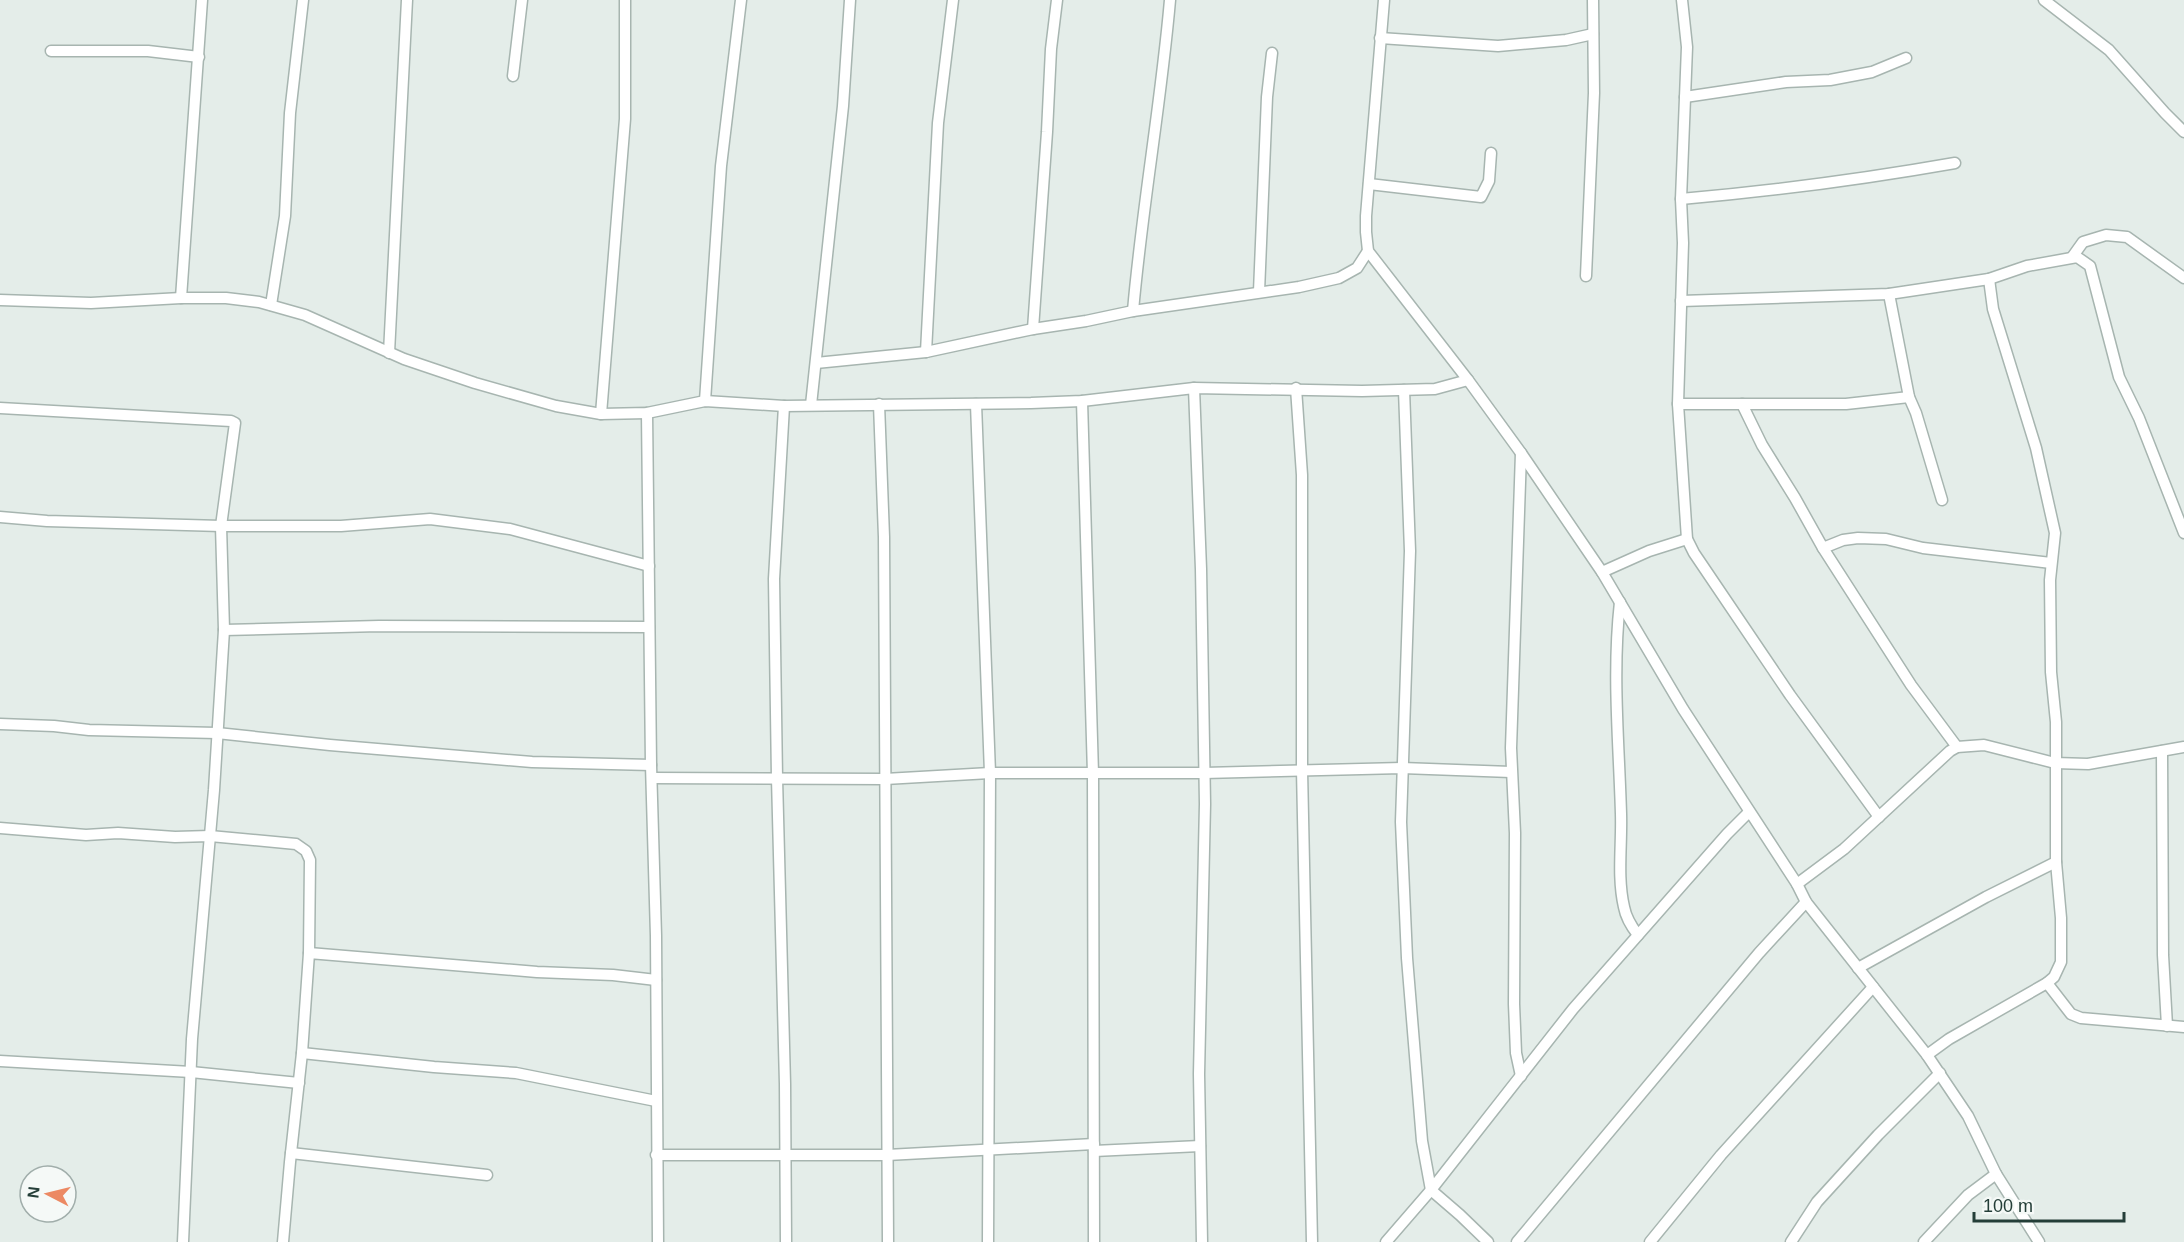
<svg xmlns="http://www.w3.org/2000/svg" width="2184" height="1242" font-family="Helvetica,sans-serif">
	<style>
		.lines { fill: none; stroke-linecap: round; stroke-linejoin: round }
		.minor-casing { stroke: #a7b5b0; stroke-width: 13 }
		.minor { stroke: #fff; stroke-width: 10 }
	</style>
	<rect width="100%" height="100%" fill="#e4ede9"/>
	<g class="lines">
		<g class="minor-casing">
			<g id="minor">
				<path d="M1384,0L1366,216V232L1368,251L1468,380L1521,453L1602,572L1683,709L1797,884L1806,902L1927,1055L1968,1116L1996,1174L2039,1242"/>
				<path d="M1682,0L1687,47L1681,199L1683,243L1678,404L1687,539L1694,553L1790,695L1879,817"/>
				<path d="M2044,0L2109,50L2165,113L2184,132"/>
				<path d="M1380,38L1498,46L1566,40L1593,34"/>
				<path d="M51,51H148L199,57"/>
				<path d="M513,76L522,0"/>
				<path d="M1685,97L1786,82L1830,80L1872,72L1906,58"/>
				<path d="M1369,184L1481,197L1489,181L1491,153"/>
				<path d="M1681,199C1773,191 1864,179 1955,163"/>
				<path d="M2073,256L2083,242L2106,235L2127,237L2184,278"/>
				<path d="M1586,276L1594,93L1593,0"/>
				<path d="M1259,292L1267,97L1272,53"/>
				<path d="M1889,294L1909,397L1916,413L1942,500"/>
				<path d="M181,298L202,0"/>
				<path d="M0,300L91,303L181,298H226L259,302L305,315L404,359L475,383L556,406L601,414L647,413L705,401L784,406L1031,403L1082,401L1194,388L1362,391L1435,389L1468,380"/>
				<path d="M1681,301L1889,294L1989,279L2027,266L2077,257L2090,266L2119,377L2139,418L2184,533"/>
				<path d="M271,305L285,216L290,113L303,0"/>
				<path d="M1133,311C1142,207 1161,104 1170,0"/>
				<path d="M1033,329L1047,132L1051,49L1057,0"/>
				<path d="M926,352L938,123L953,0"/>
				<path d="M389,353L407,0"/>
				<path d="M816,363L926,352L1033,329L1086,321L1133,311L1299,287L1339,278L1357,268L1368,251"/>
				<path d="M1194,388L1201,569L1205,804L1199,1074L1202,1242"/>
				<path d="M1296,388L1302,475V770L1312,1242"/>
				<path d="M1404,390L1410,551L1401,822L1407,958L1422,1141L1431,1190L1460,1215L1488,1242"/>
				<path d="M705,401L721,166L741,0"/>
				<path d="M1082,401L1093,774L1094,1242"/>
				<path d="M879,404L884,537L888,1242"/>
				<path d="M976,404L990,773L988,1242"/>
				<path d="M1678,404H1846L1909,397"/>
				<path d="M1742,404L1762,445L1795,498L1823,548L1911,685L1957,747"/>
				<path d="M811,405L843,106L850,0"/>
				<path d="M784,406L774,579L777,778L785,1084L786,1242"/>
				<path d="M0,408L231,421L235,423L221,526L224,630L214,790L192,1039L183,1242"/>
				<path d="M647,413L651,765L656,936L658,1242"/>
				<path d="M601,414L625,119V0"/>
				<path d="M0,517L47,521L221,526H341L430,519L510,529L649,566"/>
				<path d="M1823,548L1843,540L1858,538L1886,539L1923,548L2051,563"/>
				<path d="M1602,572L1649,551L1687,539"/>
				<path d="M1620,602C1612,673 1619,743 1621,814C1622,845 1617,877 1624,907C1626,918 1631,926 1638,935"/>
				<path d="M224,630L379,626L649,627"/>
				<path d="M0,724L54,726L89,730L217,733L330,745L532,762L651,765"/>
				<path d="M2162,751L2163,955L2167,1026"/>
				<path d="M652,778L885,779L990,773H1204L1402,768L1511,772"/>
				<path d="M0,828L86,835L118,833L175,837L210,836L296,844L306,851L310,860L309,953"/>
				<path d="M1797,884L1844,849L1950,751L1957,747L1984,745L2055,763L2088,764L2184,747"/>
				<path d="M1858,968L1986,897L2056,862"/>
				<path d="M2047,983L2071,1014L2081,1018L2184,1027"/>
				<path d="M302,1053L434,1067L516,1073L656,1101"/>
				<path d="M1927,1055L1949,1039L2047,983L2054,977L2061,962V918L2056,862V722L2051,672L2050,580L2055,533L2036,448L1993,309L1989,279"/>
				<path d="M0,1061L191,1072L299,1083"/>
				<path d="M1521,1076L1516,1053L1514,1004L1515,833L1511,748L1521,453"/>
				<path d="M1094,1151L1200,1146"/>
				<path d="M291,1153L487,1175"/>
				<path d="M656,1155H887L1094,1144"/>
				<path d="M283,1242L290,1162L302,1053L309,953L537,972L613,975L656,980"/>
				<path d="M1386,1242L1431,1190L1573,1009L1727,834L1749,812"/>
				<path d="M1517,1242L1759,953L1806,902"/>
				<path d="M1650,1242L1721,1155L1873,987"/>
				<path d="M1791,1242L1817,1202L1878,1135L1940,1073"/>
				<path d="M1924,1242L1968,1195L1996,1174"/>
			</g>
		</g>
		<use href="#minor" class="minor"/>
	</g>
	<g transform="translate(48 1194) rotate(277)"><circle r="28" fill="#f5f9f7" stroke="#a1aeab" stroke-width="1.5"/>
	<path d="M0-4.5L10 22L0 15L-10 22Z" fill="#ec8963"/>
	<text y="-9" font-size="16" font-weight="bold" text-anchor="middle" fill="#243e38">N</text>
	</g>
	<path d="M1974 1212v9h150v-9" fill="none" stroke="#243e38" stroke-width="3"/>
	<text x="1983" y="1212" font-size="18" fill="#243e38" stroke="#f5f9f7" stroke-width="4.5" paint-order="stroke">100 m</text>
</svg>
